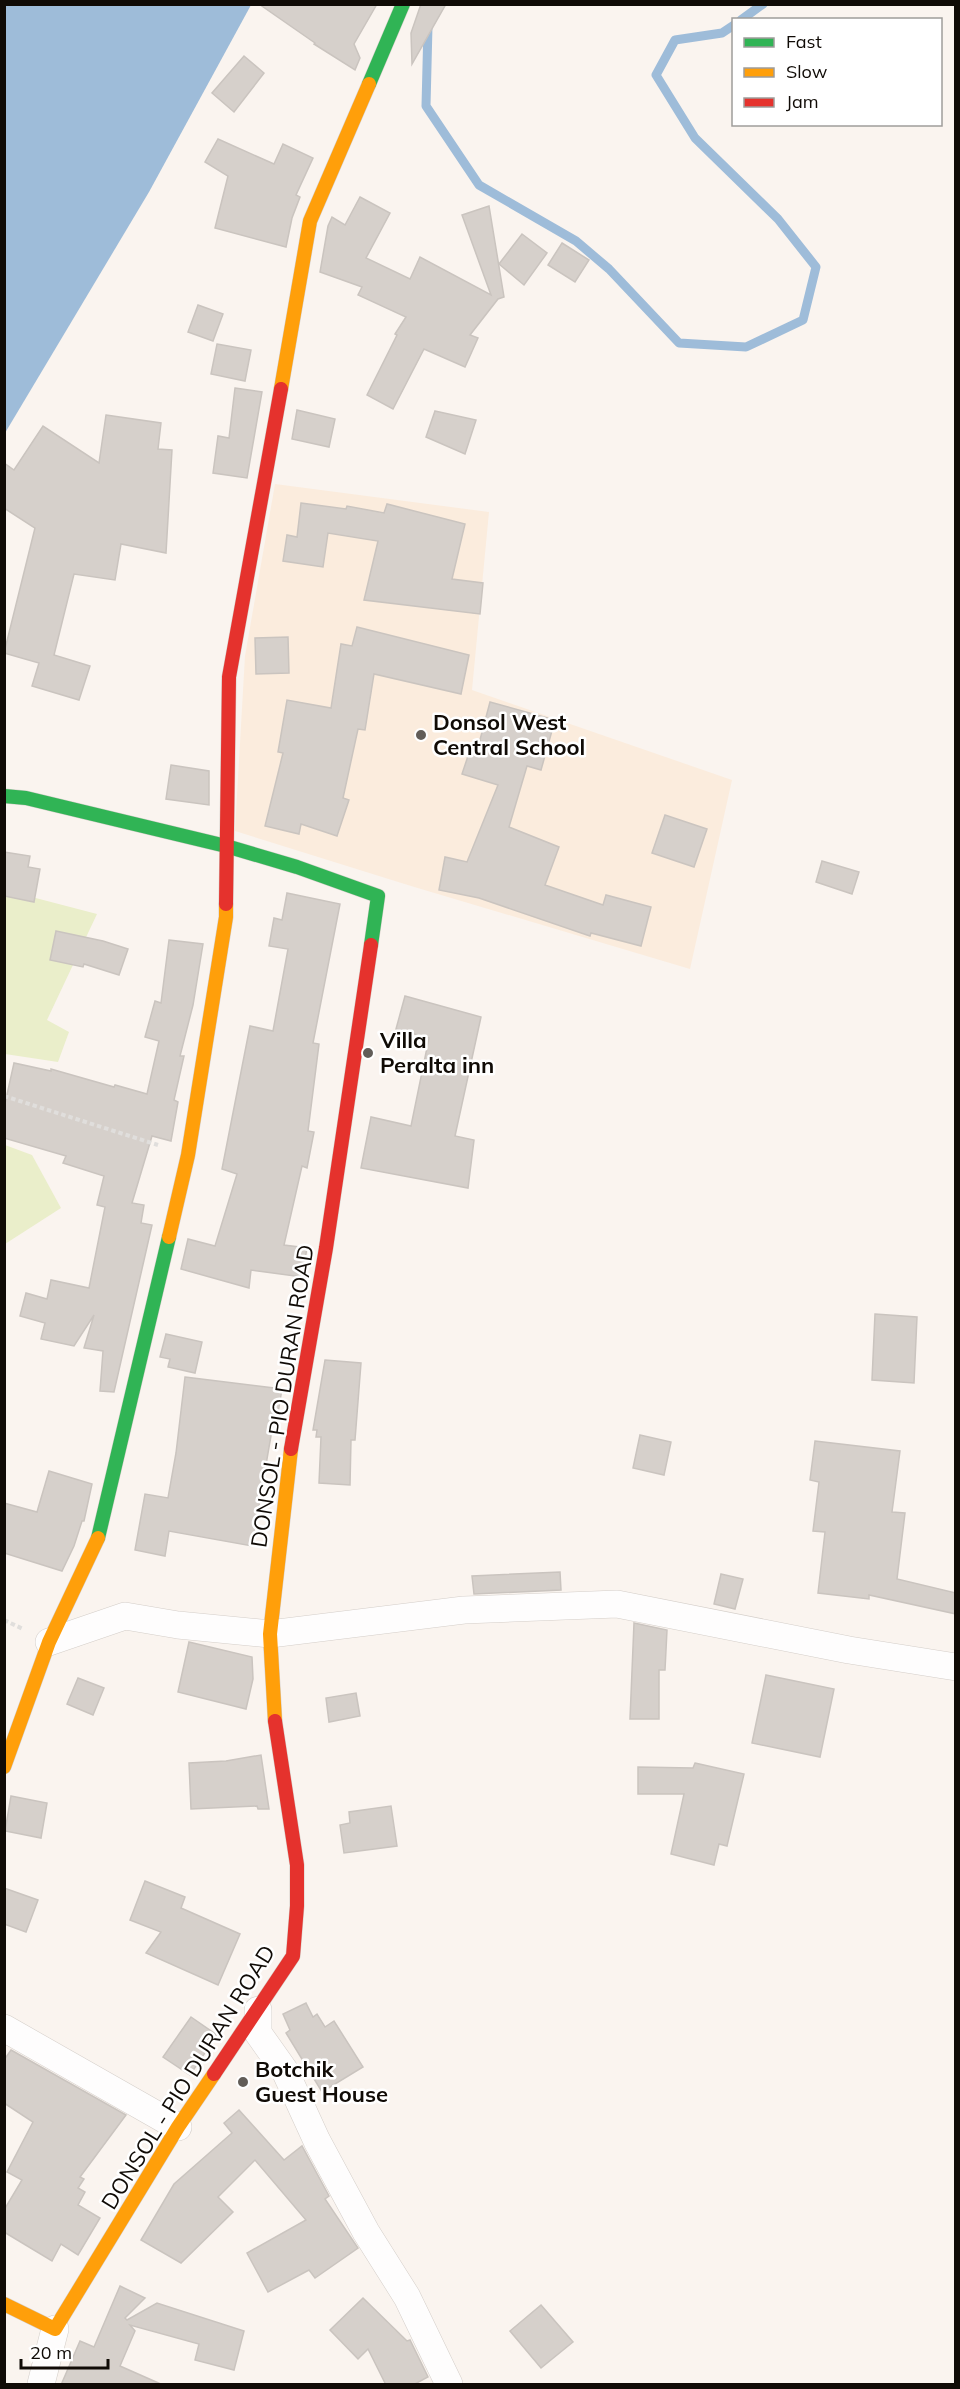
<svg xmlns="http://www.w3.org/2000/svg" width="960" height="2389" font-family="Mulish,sans-serif">
	<style>
		.built { fill: #fbecdd }
		.green { fill: #eaeeca }
		.water { fill: #9ebcd9 }
		.lines { fill: none; stroke-linecap: round; stroke-linejoin: round }
		.stream { stroke: #9ebcd9; stroke-width: 9 }
		.building { fill: #d6d0cb; stroke: #cac4bf; stroke-width: 1.5 }
		.street-casing { stroke: #d4cec9; stroke-width: 28 }
		.fast-casing { stroke: #d4cec9; stroke-width: 15 }
		.slow-casing { stroke: #d4cec9; stroke-width: 15 }
		.jam-casing { stroke: #d4cec9; stroke-width: 15 }
		.path { stroke: #e0dedc; stroke-width: 4; stroke-dasharray: 4.5 3; stroke-linecap: butt }
		.street { stroke: #fefdfd; stroke-width: 27 }
		.fast { stroke: #30b455; stroke-width: 14 }
		.slow { stroke: #ff9f0a; stroke-width: 14 }
		.jam { stroke: #e5322d; stroke-width: 14 }
		.poi-dot { fill: #625d58; stroke: #fff; stroke-width: 2 }
		.labels { text-anchor: middle; stroke-width: 5; stroke-linejoin: round; paint-order: stroke }
		.poi-label { font-size: 22px; font-weight: bold; fill: #100b06; stroke: #fff; text-anchor: start }
		.street-label { font-size: 22px; fill: #100b06; stroke: #fff }
	</style>
	<rect width="100%" height="100%" fill="#faf4ef"/>
	<path class="built" d="M275,484L489,512L472,690L732,780L690,969L411,886L235,831L245,656Z"/>
	<g class="green">
		<path d="M5,890L97,914L47,1020L69,1032L58,1062L5,1054Z"/>
		<path d="M5,1145L32,1155L61,1208L5,1244Z"/>
	</g>
	<path class="water" d="M5,4L251,5L149,192L5,433Z"/>
	<g class="lines">
		<g class="stream">
			<path d="M741,20L763,4"/>
			<path d="M428,26L426,106L479,185L576,241L609,269L679,343L746,347L803,320L816,267L778,219L695,138L656,75L675,40L722,33L734,25"/>
		</g>
	</g>
	<g class="building">
		<path d="M259,4H377L354,44L360,58L355,70L314,44L315,43Z"/>
		<path d="M421,4H446L412,64L411,33Z"/>
		<path d="M244,56L264,73L234,112L212,93Z"/>
		<path d="M218,139L274,164L283,144L313,158L296,195L300,197L292,218L286,247L215,228L228,176L205,162Z"/>
		<path d="M360,197L390,213L366,258L410,279L420,257L491,295L462,215L489,206L504,297L498,299L470,335L478,338L465,367L424,349L393,409L367,395L397,335L395,334L406,317L358,295L362,287L320,272L328,226L332,217L345,225Z"/>
		<path d="M522,234L547,253L524,285L499,264Z"/>
		<path d="M562,243L589,260L575,282L548,265Z"/>
		<path d="M198,305L223,314L213,341L188,332Z"/>
		<path d="M217,344L251,350L245,381L211,374Z"/>
		<path d="M235,388L262,392L247,478L213,473L218,436L229,438Z"/>
		<path d="M297,410L335,419L329,447L292,439Z"/>
		<path d="M435,411L476,420L465,454L426,437Z"/>
		<path d="M106,415L161,423L158,449L172,450L166,553L121,544L115,580L74,574L54,655L90,666L79,700L32,686L39,663L4,653L35,528L4,508V463L14,470L43,426L99,463Z"/>
		<path d="M301,503L346,509L347,506L384,513L387,504L465,524L452,579L483,583L480,614L364,600L378,541L328,533L323,567L283,561L287,535L297,537Z"/>
		<path d="M357,627L469,655L461,694L374,674L365,730L358,729L343,798L349,800L337,836L301,824L299,834L265,826L283,753L278,752L287,700L331,708L341,644L352,646Z"/>
		<path d="M288,637L289,673L256,674L255,638Z"/>
		<path d="M490,702L555,720L541,770L527,766L509,827L559,847L545,885L603,905L606,895L651,907L641,946L591,933L590,936L479,898L439,890L445,857L467,862L498,785L462,774L469,753L476,755Z"/>
		<path d="M171,765L209,771V805L166,799Z"/>
		<path d="M665,815L707,829L694,867L652,853Z"/>
		<path d="M4,852L30,856L28,867L40,869L34,902L4,896Z"/>
		<path d="M822,861L859,872L852,894L816,882Z"/>
		<path d="M287,893L340,904L313,1043L319,1044L308,1131L314,1132L307,1168L302,1166L284,1245L307,1248L302,1277L251,1270L249,1288L181,1269L188,1239L215,1246L237,1174L222,1169L250,1026L273,1031L288,949L269,946L274,918L282,920Z"/>
		<path d="M56,931L103,941L128,949L119,975L84,964L83,967L50,960Z"/>
		<path d="M169,940L203,944L193,1005L180,1056H184L174,1100L178,1102L171,1141L152,1136L132,1203L144,1205L141,1223L152,1225L114,1392L100,1391L103,1351L84,1348L94,1315L74,1346L41,1339L45,1323L20,1316L26,1293L47,1299L51,1280L89,1288L105,1207L97,1205L104,1176L63,1163L66,1156L4,1138V1108L14,1063L51,1071V1069L114,1087L115,1085L147,1094L159,1041L145,1037L155,1001L161,1003Z"/>
		<path d="M405,996L481,1017L455,1136L474,1140L468,1188L361,1168L371,1117L411,1126L429,1038L396,1029Z"/>
		<path d="M875,1314L917,1317L914,1383L872,1380Z"/>
		<path d="M166,1334L202,1342L195,1373L168,1367L170,1359L160,1357Z"/>
		<path d="M325,1360L361,1363L355,1440H351L350,1485L319,1483L321,1437H316L317,1430H313Z"/>
		<path d="M185,1377L282,1389L276,1425L273,1424L252,1546L169,1531L165,1556L135,1550L145,1494L168,1498L176,1453Z"/>
		<path d="M640,1435L671,1442L664,1475L633,1468Z"/>
		<path d="M815,1441L900,1451L892,1512L905,1513L897,1579L956,1593V1614L869,1595V1599L818,1593L825,1532L813,1531L819,1482L810,1480Z"/>
		<path d="M49,1471L92,1484L84,1521H82L74,1546L62,1571L4,1553V1503L37,1512Z"/>
		<path d="M560,1572L561,1590L474,1594L472,1576Z"/>
		<path d="M721,1574L743,1579L735,1609L714,1604Z"/>
		<path d="M634,1623L667,1630L665,1670H659V1719H630Z"/>
		<path d="M189,1642L252,1657L253,1679L246,1709L178,1692Z"/>
		<path d="M766,1675L834,1689L820,1757L752,1743Z"/>
		<path d="M78,1678L104,1688L93,1715L67,1704Z"/>
		<path d="M356,1693L360,1716L329,1722L326,1698Z"/>
		<path d="M261,1755L269,1809H258L257,1806L191,1809L189,1763L226,1761Z"/>
		<path d="M695,1763L744,1774L727,1846L719,1844L714,1865L671,1854L684,1794H638V1767L693,1768Z"/>
		<path d="M11,1796L47,1803L41,1838L5,1831Z"/>
		<path d="M391,1806L397,1846L344,1853L340,1825L350,1823L349,1812Z"/>
		<path d="M145,1881L185,1897L181,1908L240,1934L218,1985L146,1953L161,1932L130,1920Z"/>
		<path d="M4,1888L38,1900L26,1932L4,1924Z"/>
		<path d="M306,2003L313,2017L317,2014L325,2027L334,2021L363,2067L322,2092L286,2033L290,2030L283,2014Z"/>
		<path d="M191,2017L217,2035L190,2075L163,2057Z"/>
		<path d="M11,2050L126,2115L80,2177L84,2179L78,2188L85,2192L78,2205L100,2218L78,2255L61,2244L52,2261L4,2232V2210L22,2180L7,2172L33,2122L4,2103V2060Z"/>
		<path d="M239,2110L284,2160L302,2146L329,2196L325,2199L358,2248L315,2278L309,2270L268,2292L247,2253L306,2220L255,2160L218,2197L233,2212L181,2263L141,2240L174,2184L232,2133L224,2123Z"/>
		<path d="M120,2286L145,2298L125,2318L127,2320L157,2303L244,2331L234,2370L195,2360L199,2344L130,2325L135,2331L120,2366L163,2385H61L80,2341L94,2347Z"/>
		<path d="M363,2298L407,2341L410,2340L428,2377L413,2385H386L368,2349L358,2359L330,2330Z"/>
		<path d="M541,2305L573,2342L541,2368L510,2331Z"/>
	</g>
	<g class="lines">
		<g class="street-casing">
			<g id="street">
				<path d="M49,1642L125,1616L178,1625L270,1634L464,1610L617,1604L849,1650L956,1667"/>
				<path d="M258,2010V2033L285,2071L317,2141L366,2232L407,2297L449,2384"/>
				<path d="M4,2028L178,2127"/>
				<path d="M41,2384L55,2329"/>
			</g>
		</g>
		<g class="fast-casing">
			<g id="fast">
				<path d="M369,84L403,4"/>
				<path d="M4,796L26,798L226,846L297,867L378,896L371,945"/>
				<path d="M98,1538L169,1237"/>
			</g>
		</g>
		<g class="slow-casing">
			<g id="slow">
				<path d="M281,389L310,221L369,84"/>
				<path d="M169,1237L188,1155L226,917V904"/>
				<path d="M275,1721L270,1634L291,1449"/>
				<path d="M4,1767L49,1642L98,1538"/>
				<path d="M4,2304L55,2329L178,2127L214,2074"/>
			</g>
		</g>
		<g class="jam-casing">
			<g id="jam">
				<path d="M226,904L229,677L281,389"/>
				<path d="M291,1449L326,1248L371,945"/>
				<path d="M214,2074L293,1956L297,1906V1865L275,1721"/>
			</g>
		</g>
		<g class="path">
			<path d="M4,1096L158,1145"/>
			<path d="M4,1620L23,1629"/>
		</g>
		<use href="#street" class="street"/>
		<use href="#fast" class="fast"/>
		<use href="#slow" class="slow"/>
		<use href="#jam" class="jam"/>
	</g>
	<g class="poi-dot">
		<circle cx="421" cy="735" r="6"/>
		<circle cx="368" cy="1053" r="6"/>
		<circle cx="243" cy="2082" r="6"/>
	</g>
	<g class="labels">
		<g class="poi-label">
			<text x="433" y="730">Donsol West<tspan x="433" dy="25">Central School</tspan></text>
			<text x="380" y="1048">Villa<tspan x="380" dy="25">Peralta inn</tspan></text>
			<text x="255" y="2077">Botchik<tspan x="255" dy="25">Guest House</tspan></text>
		</g>
		<g class="street-label">
			<text transform="translate(282 1396) rotate(-81)" y="8">DONSOL - PIO DURAN ROAD</text>
			<text transform="translate(188 2077) rotate(-58)" y="8">DONSOL - PIO DURAN ROAD</text>
		</g>
	</g>
	<rect width="960" height="2389" fill="none" stroke="#100b06" stroke-width="12"/>
	<rect x="732" y="18" width="210" height="108" fill="#ffffff" stroke="#9f9d9b" stroke-width="1.5"/>
	<rect x="744" y="38" width="30" height="9" fill="#30b455" stroke="#9f9d9b" stroke-width="1.5"/>
	<text x="786" y="48" font-size="18" fill="#100b06">Fast</text>
	<rect x="744" y="68" width="30" height="9" fill="#ff9f0a" stroke="#9f9d9b" stroke-width="1.5"/>
	<text x="786" y="78" font-size="18" fill="#100b06">Slow</text>
	<rect x="744" y="98" width="30" height="9" fill="#e5322d" stroke="#9f9d9b" stroke-width="1.5"/>
	<text x="786" y="108" font-size="18" fill="#100b06">Jam</text>
	<path d="M21 2359v9h87v-9" fill="none" stroke="#100b06" stroke-width="3"/>
	<text x="30" y="2359" font-size="18" fill="#100b06" stroke="#ffffff" stroke-width="4.5" paint-order="stroke">20 m</text>
</svg>
